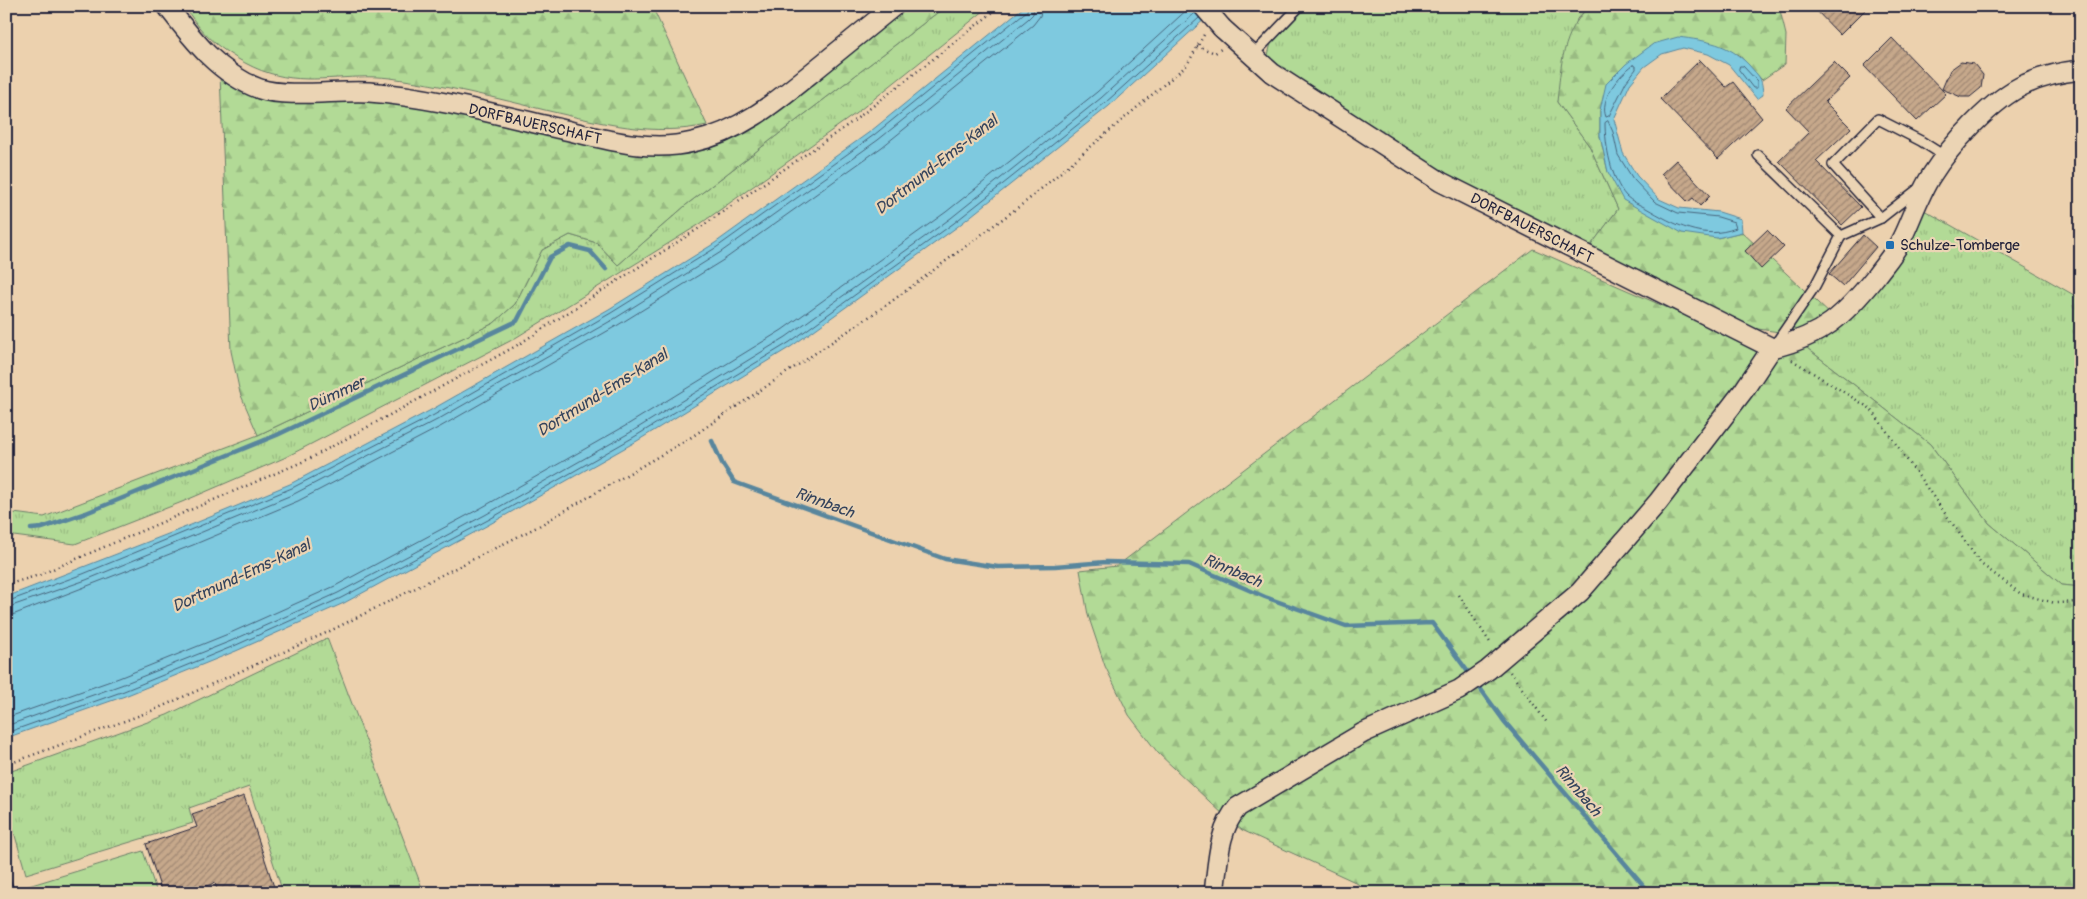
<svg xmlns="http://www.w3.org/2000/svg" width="2087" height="899" font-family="Pangolin,sans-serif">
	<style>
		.grass { fill: url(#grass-tufts); stroke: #6a7e68 }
		.forest { fill: url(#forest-firs); stroke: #6a7e68 }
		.park { fill: #b2da96; stroke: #6a7e68 }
		.water { fill: #7ec9df; stroke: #59869d }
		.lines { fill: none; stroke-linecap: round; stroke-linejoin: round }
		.shore { stroke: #47657d; stroke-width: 1 }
		.stream { stroke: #59869d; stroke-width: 4.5 }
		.building { fill: url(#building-hatch); stroke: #22223b }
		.lane-casing { stroke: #22223b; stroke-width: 12 }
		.street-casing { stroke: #22223b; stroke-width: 22 }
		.path { stroke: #22223b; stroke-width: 2.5; stroke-dasharray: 1 4; stroke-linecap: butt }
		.lane { stroke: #ebd4b4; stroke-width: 9 }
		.street { stroke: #ebd4b4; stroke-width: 19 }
		.street-bridge-casing { stroke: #22223b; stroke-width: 22; stroke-linecap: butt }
		.street-bridge { stroke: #ebd4b4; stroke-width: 19 }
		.poi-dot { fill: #1f6fb2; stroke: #ebd4b4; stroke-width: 2 }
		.labels { text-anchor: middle; stroke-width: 4.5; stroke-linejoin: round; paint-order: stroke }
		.street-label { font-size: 15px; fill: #22223b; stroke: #ebd4b4 }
		.poi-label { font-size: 15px; fill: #22223b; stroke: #ebd4b4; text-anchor: start }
		.water-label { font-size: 16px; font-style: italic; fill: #34435c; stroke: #ebd4b4 }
	</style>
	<defs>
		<pattern id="grass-tufts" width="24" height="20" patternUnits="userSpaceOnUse" patternTransform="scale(1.25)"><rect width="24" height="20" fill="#b2da96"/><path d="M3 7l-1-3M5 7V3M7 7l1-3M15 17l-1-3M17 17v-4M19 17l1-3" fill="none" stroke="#99bb82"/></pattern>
		<pattern id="forest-firs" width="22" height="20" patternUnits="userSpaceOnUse" patternTransform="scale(1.25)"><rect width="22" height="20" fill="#b2da96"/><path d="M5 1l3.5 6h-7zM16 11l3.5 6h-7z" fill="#99bb82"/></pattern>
		<pattern id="building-hatch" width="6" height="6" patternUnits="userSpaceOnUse" patternTransform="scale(1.25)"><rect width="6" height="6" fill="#c6a88b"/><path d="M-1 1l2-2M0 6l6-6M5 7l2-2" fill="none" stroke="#a08873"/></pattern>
	</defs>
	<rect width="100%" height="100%" fill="#ecd1ae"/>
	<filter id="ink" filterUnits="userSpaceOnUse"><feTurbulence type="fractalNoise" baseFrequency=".02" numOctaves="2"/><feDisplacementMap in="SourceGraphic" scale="10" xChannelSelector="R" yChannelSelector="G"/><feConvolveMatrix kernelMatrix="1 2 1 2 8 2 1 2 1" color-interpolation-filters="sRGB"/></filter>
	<g filter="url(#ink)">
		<g class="grass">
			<path d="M946,6H990L855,114L700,224L512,340L284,458L182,502L75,544L6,535V512L44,517L258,435L494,323L515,304L542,250L570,235L597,243L618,265L686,205Z"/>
			<path d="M1306,6H1589L1577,19L1557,102L1590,147L1618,209L1589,248L1443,175L1276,66L1268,55L1271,43Z"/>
			<path d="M1924,210L2081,299V587L2062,585L1989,523L1930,444L1803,345Z"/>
			<path d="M327,638L424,893H283L249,787L189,808L193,823L26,874L6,804V773L167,715Z"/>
		</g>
		<g class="forest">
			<path d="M184,6H652L707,125C653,137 602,123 549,111C496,98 444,85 390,78C349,73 308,86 269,73C250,68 221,50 207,36C198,27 191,16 184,6Z"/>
			<path d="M908,6H946L686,205L618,265L597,243L570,235L542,250L515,304L494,323L258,435L240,393L231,351L220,74L232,81L387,97L695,148L750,130Z"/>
			<path d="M1589,6H1779L1786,35L1785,64L1762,80L1738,54L1653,44L1600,110V136L1608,172L1717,238L1742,232L1832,316L1794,334L1758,329L1741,325L1589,248L1618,209L1590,147L1557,102C1561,65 1562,34 1589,6Z"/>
			<path d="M1533,249L1734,337L1803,345L1930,444L1989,523L2062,585L2081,587V893H1372L1353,881L1242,830L1226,817L1158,753L1129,715L1105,666L1088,615L1080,570L1117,566Z"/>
		</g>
		<path class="park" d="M143,851L157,893H23L22,888Z"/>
		<g class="water">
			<path d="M1025,6H1219L1109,106L957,227L792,346L637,441L490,524L344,603L236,651L125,696L6,738V597L186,527L290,484L431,410L609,309L715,243L871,131Z"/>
			<path d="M1678,37C1707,41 1728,43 1749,65C1760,78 1762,77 1763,95L1757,99L1729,65L1708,54L1683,48L1662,54L1644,67L1630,84L1614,119L1623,153L1637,176L1659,199L1679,208L1719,212L1741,219L1742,232L1717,238L1682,233L1623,200L1608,172L1600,136V110L1606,84L1626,64L1653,44Z"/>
		</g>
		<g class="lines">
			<g class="shore">
				<path d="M1633,65L1636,66V69L1626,82L1609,116L1606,117C1599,99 1619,75 1633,65Z"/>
				<path d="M1740,66H1743L1757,81V88H1753L1739,70Z"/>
				<path d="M1608,121L1613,132L1618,155L1633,179L1655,202L1678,213L1718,217L1734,222L1736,228C1703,241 1674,224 1646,208C1640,205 1631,201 1626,196C1611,179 1605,145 1605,123Z"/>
				<path d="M6,602L83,574L292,488L434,415L611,313L717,247L874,135L1023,14L1027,11L1028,6"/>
				<path d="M6,608L86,580L294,494L437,420L614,319L721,252L878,140L1028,19L1033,14L1034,6"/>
				<path d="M6,616L15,614L193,545L298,501L440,427L618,325L725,259L882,147L1033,25L1040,16L1042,6"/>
				<path d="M6,718L119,678L228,634L335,586L481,508L627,425L782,330L946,212L1097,92L1191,6"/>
				<path d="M6,726L121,685L231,641L338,593L485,515L631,432L786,337L951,218L1101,98L1195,13"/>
				<path d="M6,733L124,691L234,646L341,598L488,520L634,437L790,342L954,223L1105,103L1199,18"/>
			</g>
			<g class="stream">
				<path d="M712,441L723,465L734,482L945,559L998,567L1055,566L1106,562L1189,564L1265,597L1346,626L1432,623L1471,676"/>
				<path d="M31,529L42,528L86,513L277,435L517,321L550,257L570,246L590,251L606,269"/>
				<path d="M1477,684L1504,721L1650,893"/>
			</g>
		</g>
		<g class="building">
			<path d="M1812,6H1869L1840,35Z"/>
			<path d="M1892,38L1946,94L1917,121L1864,66Z"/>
			<path d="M1700,60L1726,87L1733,82L1762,118L1718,159L1660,99Z"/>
			<path d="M1834,62L1850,78L1825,102L1851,128L1816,161L1861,207L1842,225L1779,161L1809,132L1786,108Z"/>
			<path d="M1961,62L1974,64L1983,75L1981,88L1970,97H1961L1942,89L1950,70Z"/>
			<path d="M1676,160L1710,196L1700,206L1693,198L1688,202L1661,174Z"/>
			<path d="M1767,230L1784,247L1761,269L1745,251Z"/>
			<path d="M1863,235L1876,247L1843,286L1829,274Z"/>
			<path d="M244,796L276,893H218L215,883L185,893H162L146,844L197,827L192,814Z"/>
		</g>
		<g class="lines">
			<g class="lane-casing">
				<g id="lane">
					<path d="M1252,56L1300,6"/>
					<path d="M1758,155L1841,236L1881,218L1918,189"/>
					<path d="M1881,218L1833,165L1878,119L1921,141L1946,157"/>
					<path d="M1774,346L1815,286L1841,236"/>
					<path d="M6,883L9,893"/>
				</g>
			</g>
			<g class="street-casing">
				<g id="street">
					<path d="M167,6C193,40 219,74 260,89C287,98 339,90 369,92C434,97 498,115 561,129C604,139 649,153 693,142C741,132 778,100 815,70C841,49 867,28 894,6"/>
					<path d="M1222,28L1272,73L1441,182L1772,348"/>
					<path d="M1214,893C1218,864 1218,829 1238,807L1363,733L1459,690L1488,670L1580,592L1658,502L1744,390L1772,348C1823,336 1844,316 1876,276C1884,265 1894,254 1900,242C1911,221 1918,196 1931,176C1950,146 1992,99 2026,84C2043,76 2062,72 2081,70"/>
				</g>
			</g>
			<g class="path">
				<path d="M1229,12L1242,6"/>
				<path d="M1197,46L1215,53L1221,49"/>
				<path d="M1792,360L1871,409L1981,564L2021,594L2055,603L2081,602"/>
				<path d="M6,585L39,575L309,459L516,346L701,227L855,120L1001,6"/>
				<path d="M1459,595L1491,644"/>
				<path d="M1510,672L1548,724"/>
				<path d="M6,765L154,710L326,633L537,527L690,438L888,304L1028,200L1187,65L1205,33"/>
			</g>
			<use href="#lane" class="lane"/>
			<use href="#street" class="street"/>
			<g class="street-bridge-casing">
				<path id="street-bridge" d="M1203,6L1222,28"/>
			</g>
			<use href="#street-bridge" class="street-bridge"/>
		</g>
	</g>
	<rect class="poi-dot" x="1885" y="240" width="10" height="10" rx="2.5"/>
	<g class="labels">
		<g class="street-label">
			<text transform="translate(535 124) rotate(13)" y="5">DORFBAUERSCHAFT</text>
			<text transform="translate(1532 228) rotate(27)" y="5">DORFBAUERSCHAFT</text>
		</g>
		<g class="poi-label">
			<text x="1900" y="250">Schulze-Tomberge</text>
		</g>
		<g class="water-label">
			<text transform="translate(936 164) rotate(-38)" y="6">Dortmund-Ems-Kanal</text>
			<text transform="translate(602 392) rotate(-32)" y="6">Dortmund-Ems-Kanal</text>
			<text transform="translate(336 393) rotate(-25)" y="6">Dümmer</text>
			<text transform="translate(825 502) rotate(20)" y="6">Rinnbach</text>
			<text transform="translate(1233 570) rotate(23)" y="6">Rinnbach</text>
			<text transform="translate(241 575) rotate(-25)" y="6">Dortmund-Ems-Kanal</text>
			<text transform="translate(1579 790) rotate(50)" y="6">Rinnbach</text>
		</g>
	</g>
	<rect width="2087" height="899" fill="none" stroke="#ebd4b4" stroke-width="25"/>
	<rect x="12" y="12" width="2062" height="874" fill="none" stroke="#22223b" stroke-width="2" filter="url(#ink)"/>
</svg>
